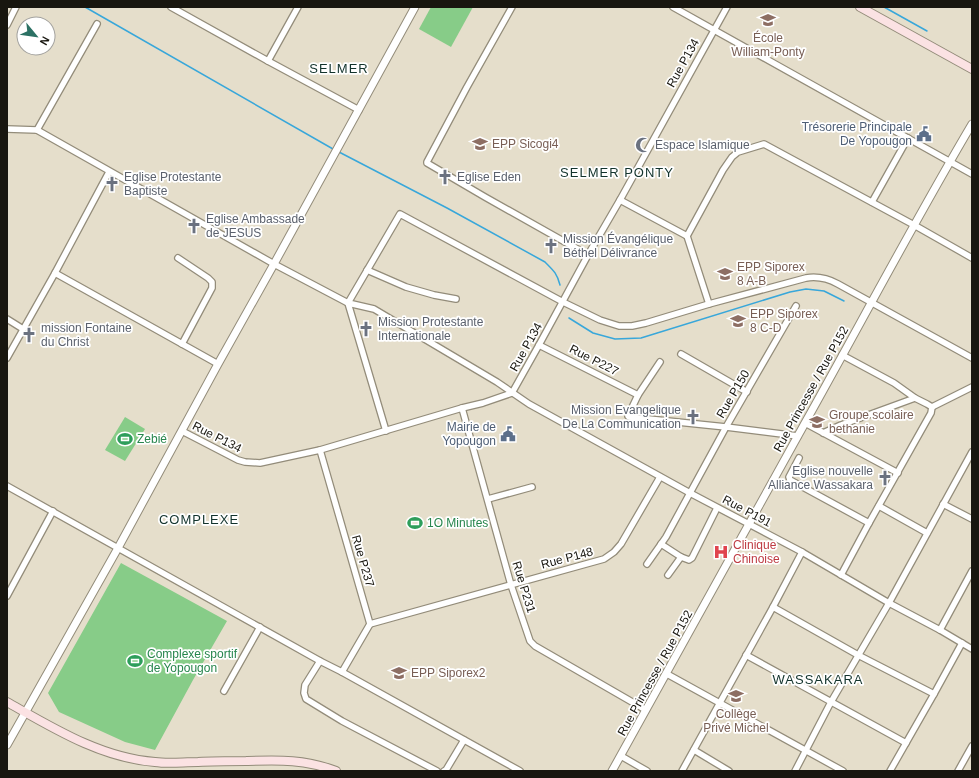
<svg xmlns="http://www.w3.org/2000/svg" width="979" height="778" font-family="Helvetica,sans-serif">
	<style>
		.grass { fill: #87cc88 }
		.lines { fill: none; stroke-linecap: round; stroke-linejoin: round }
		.stream { stroke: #38a7da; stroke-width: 1.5 }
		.minor-casing { stroke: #938c7a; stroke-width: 8 }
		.tertiary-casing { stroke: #938c7a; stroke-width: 9 }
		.secondary-casing { stroke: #938c7a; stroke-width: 10 }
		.minor { stroke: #fff; stroke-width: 5.5 }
		.tertiary { stroke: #fff; stroke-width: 7 }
		.secondary { stroke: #fbe2e3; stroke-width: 8 }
		.labels { text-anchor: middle; stroke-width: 3.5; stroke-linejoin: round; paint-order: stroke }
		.education-label { font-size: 12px; fill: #785e54; stroke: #fff; text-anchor: start }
		.street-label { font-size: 12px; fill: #18160f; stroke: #fff }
		.service-label { font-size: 12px; fill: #4e5e75; stroke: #fff; text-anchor: end }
		.worship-label { font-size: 12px; fill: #5b616d; stroke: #fff; text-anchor: start }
		.leisure-label { font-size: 12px; fill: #27864d; stroke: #fff; text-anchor: start }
		.health-label { font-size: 12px; fill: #be3a42; stroke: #fff; text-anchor: start }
		.neighbourhood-label { font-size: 13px; letter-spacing: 1px; fill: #12332c; stroke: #fff }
	</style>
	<rect width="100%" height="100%" fill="#e5decb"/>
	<g class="grass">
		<path d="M431,7H473L451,47L419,29Z"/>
		<path d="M125,417L145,429L125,461L105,450Z"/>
		<path d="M121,563L227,621L193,680L155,750L125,742L59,712L48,693Z"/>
	</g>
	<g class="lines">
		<g class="stream">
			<path d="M85,7L333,149"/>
			<path d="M884,7L927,31"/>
			<path d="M339,152L447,208L545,262C553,270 557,273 560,285"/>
			<path d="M569,318L593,333L615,339L641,338L790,292L806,289L824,291L844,301"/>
		</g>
		<g class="minor-casing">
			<g id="minor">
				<path d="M171,7L268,61L359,110"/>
				<path d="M512,7L467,87L427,162V163L485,197L588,255"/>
				<path d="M673,7L972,174"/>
				<path d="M7,25L16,7"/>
				<path d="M268,61L298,7"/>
				<path d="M7,129L37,130L274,264L348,303L374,309L497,382L529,404L690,493L802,552L889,603L940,630L972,649"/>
				<path d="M37,130L97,24"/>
				<path d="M620,200L687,236"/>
				<path d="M872,202L908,138"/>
				<path d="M178,258L208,278L212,282V288L182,344"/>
				<path d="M367,270L406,287L434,295L456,299"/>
				<path d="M55,273L218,364"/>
				<path d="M709,304L687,236L723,170L732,157L738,152L764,144L914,225L972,258"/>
				<path d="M7,319L23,329"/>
				<path d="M539,345L638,395"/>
				<path d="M681,354L747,392"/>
				<path d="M842,355L894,383L915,398L927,404L932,407"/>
				<path d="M7,358L55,273L109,172"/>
				<path d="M660,362L638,395L628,416L629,417L726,427L798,436"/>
				<path d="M932,407L972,387"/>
				<path d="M462,408L511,585L530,641L535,646L646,710"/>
				<path d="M805,423L898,473"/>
				<path d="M182,431L238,460L245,462L260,463L320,450L462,408L483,403L512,393L539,345L588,255L620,200L727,7"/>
				<path d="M386,431L348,303L400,214L563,302L600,320L619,326H632L646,323L709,304L806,278C818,276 827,278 838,284L972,358"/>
				<path d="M823,433L841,425L915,398"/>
				<path d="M320,450L370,624L342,672"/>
				<path d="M799,458L789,477L790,480L869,523"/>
				<path d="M7,486L320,661L342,672L520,771"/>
				<path d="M488,499L532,487"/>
				<path d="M943,504L972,519"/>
				<path d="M879,506L927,533"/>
				<path d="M661,544L681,557L689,560L692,558L717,508"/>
				<path d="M647,564L666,537L726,427L796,306"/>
				<path d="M668,575L681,557"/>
				<path d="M841,575L869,523L931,413L932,407"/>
				<path d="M7,596L53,511"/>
				<path d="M773,607L858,655L934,694"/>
				<path d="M370,624L604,559L614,552L621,544L660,477"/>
				<path d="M940,630L972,571"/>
				<path d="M746,655L906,743"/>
				<path d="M320,661L305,685L304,693L306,699L342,721L437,771"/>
				<path d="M667,674L843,771"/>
				<path d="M224,691L260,627"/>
				<path d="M694,750L729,771"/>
				<path d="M621,756L647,771"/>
				<path d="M444,771L446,770L464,740"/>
				<path d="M682,771L773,607L802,552"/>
				<path d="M795,771L831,702L889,603L972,452"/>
				<path d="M890,771L934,694L962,643"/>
				<path d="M958,771L972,746"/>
			</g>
		</g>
		<g class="tertiary-casing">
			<g id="tertiary">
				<path d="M7,745L118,548L218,364L274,264L415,7"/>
				<path d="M612,771C677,655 741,539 805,423C861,323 914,222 972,124"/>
			</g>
		</g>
		<g class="secondary-casing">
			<g id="secondary">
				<path d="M860,7L972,69"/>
				<path d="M7,702C53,728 101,758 155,762C169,764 183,762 198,762C214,761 230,761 246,761C279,760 305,759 336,771"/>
			</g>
		</g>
		<use href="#minor" class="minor"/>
		<use href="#tertiary" class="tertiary"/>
		<use href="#secondary" class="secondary"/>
	</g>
	<defs>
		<g id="school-bare" transform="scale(1.2)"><path d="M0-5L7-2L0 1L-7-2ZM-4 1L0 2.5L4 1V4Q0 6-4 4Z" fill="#8d6e63" stroke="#fff" stroke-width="2.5" paint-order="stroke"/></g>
		<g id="civic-bare" transform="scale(1.2)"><path d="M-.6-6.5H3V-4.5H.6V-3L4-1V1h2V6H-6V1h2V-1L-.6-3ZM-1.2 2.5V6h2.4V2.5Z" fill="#5c6f8a" stroke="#fff" stroke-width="2.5" paint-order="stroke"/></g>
		<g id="mosque-bare" transform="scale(1.2)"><path d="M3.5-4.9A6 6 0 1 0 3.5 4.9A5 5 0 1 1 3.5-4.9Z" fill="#6b7280" stroke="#fff" stroke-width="2.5" paint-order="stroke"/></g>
		<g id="church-bare" transform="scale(1.2)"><path d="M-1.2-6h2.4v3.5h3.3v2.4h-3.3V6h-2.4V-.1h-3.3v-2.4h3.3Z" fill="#6b7280" stroke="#fff" stroke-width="2.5" paint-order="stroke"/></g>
		<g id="stadium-bare" transform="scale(1.2)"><path d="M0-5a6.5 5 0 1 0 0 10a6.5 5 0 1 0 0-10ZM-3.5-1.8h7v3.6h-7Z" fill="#2e9e5b" stroke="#fff" stroke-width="2.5" paint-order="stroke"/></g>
		<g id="hospital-bare" transform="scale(1.2)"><path d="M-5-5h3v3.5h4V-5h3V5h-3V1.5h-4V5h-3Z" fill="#e0444e" stroke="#fff" stroke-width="2.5" paint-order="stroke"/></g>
	</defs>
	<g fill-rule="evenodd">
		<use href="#school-bare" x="768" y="20"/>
		<use href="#civic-bare" x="924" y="134"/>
		<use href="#school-bare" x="480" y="144"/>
		<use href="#mosque-bare" x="643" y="145"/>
		<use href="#church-bare" x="445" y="177"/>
		<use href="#church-bare" x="112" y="184"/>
		<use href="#church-bare" x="194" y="226"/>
		<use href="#church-bare" x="551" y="246"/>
		<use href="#school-bare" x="725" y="274"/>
		<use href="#school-bare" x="738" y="321"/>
		<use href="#church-bare" x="366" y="329"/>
		<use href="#church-bare" x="29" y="335"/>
		<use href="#church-bare" x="693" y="417"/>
		<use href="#school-bare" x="817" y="422"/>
		<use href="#civic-bare" x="508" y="434"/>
		<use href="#stadium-bare" x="125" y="439"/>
		<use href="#church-bare" x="885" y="478"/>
		<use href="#stadium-bare" x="415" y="523"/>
		<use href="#hospital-bare" x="721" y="552"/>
		<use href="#stadium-bare" x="135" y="661"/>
		<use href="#school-bare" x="399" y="673"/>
		<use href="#school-bare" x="736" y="696"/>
	</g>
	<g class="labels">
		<g class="education-label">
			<text x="768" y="42" text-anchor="middle">École<tspan x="768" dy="14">William-Ponty</tspan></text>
			<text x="492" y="148">EPP Sicogi4</text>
			<text x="737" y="271">EPP Siporex<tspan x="737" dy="14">8 A-B</tspan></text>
			<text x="750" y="318">EPP Siporex<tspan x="750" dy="14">8 C-D</tspan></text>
			<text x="829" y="419">Groupe scolaire<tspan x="829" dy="14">bethanie</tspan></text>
			<text x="411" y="677">EPP Siporex2</text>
			<text x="736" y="718" text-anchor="middle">Collège<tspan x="736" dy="14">Privé Michel</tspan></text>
		</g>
		<g class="street-label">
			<text transform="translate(683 63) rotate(-61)" y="4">Rue P134</text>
			<text transform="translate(526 347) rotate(-61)" y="4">Rue P134</text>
			<text transform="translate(594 360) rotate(27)" y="4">Rue P227</text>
			<text transform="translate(811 389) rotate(-61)" y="4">Rue Princesse / Rue P152</text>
			<text transform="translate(733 394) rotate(-60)" y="4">Rue P150</text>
			<text transform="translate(217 437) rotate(27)" y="4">Rue P134</text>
			<text transform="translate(747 511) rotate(28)" y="4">Rue P191</text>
			<text transform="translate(567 558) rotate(-15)" y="4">Rue P148</text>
			<text transform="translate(363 561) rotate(74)" y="4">Rue P237</text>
			<text transform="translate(524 587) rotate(73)" y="4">Rue P231</text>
			<text transform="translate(655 673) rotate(-61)" y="4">Rue Princesse / Rue P152</text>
		</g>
		<g class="service-label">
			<text x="912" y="131">Trésorerie Principale<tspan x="912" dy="14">De Yopougon</tspan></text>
			<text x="496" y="431">Mairie de<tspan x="496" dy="14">Yopougon</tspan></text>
		</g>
		<g class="worship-label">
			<text x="655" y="149">Espace Islamique</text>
			<text x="124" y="181">Eglise Protestante<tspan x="124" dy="14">Baptiste</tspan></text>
			<text x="457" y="181">Eglise Eden</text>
			<text x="206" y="223">Eglise Ambassade<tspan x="206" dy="14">de JESUS</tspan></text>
			<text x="563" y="243">Mission Évangélique<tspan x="563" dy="14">Béthel Délivrance</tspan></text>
			<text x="378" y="326">Mission Protestante<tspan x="378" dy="14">Internationale</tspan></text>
			<text x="41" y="332">mission Fontaine<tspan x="41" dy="14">du Christ</tspan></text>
			<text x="681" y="414" text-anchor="end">Mission Evangelique<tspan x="681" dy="14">De La Communication</tspan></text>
			<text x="873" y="475" text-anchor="end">Eglise nouvelle<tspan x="873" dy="14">Alliance Wassakara</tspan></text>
		</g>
		<g class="leisure-label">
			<text x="137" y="443">Zebié</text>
			<text x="427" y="527">1O Minutes</text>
			<text x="147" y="658">Complexe sportif<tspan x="147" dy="14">de Yopougon</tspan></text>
		</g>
		<g class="health-label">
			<text x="733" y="549">Clinique<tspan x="733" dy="14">Chinoise</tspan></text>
		</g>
		<g class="neighbourhood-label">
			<text x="339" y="73">SELMER</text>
			<text x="617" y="177">SELMER PONTY</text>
			<text x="199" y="524">COMPLEXE</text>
			<text x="818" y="684">WASSAKARA</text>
		</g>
	</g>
	<rect width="979" height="778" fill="none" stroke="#18160f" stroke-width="16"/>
	<g transform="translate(36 36) rotate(119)"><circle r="19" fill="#ffffff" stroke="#a3a29f"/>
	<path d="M0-3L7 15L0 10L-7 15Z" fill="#2c7164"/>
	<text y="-6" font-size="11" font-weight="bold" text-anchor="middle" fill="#18160f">N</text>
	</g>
</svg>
